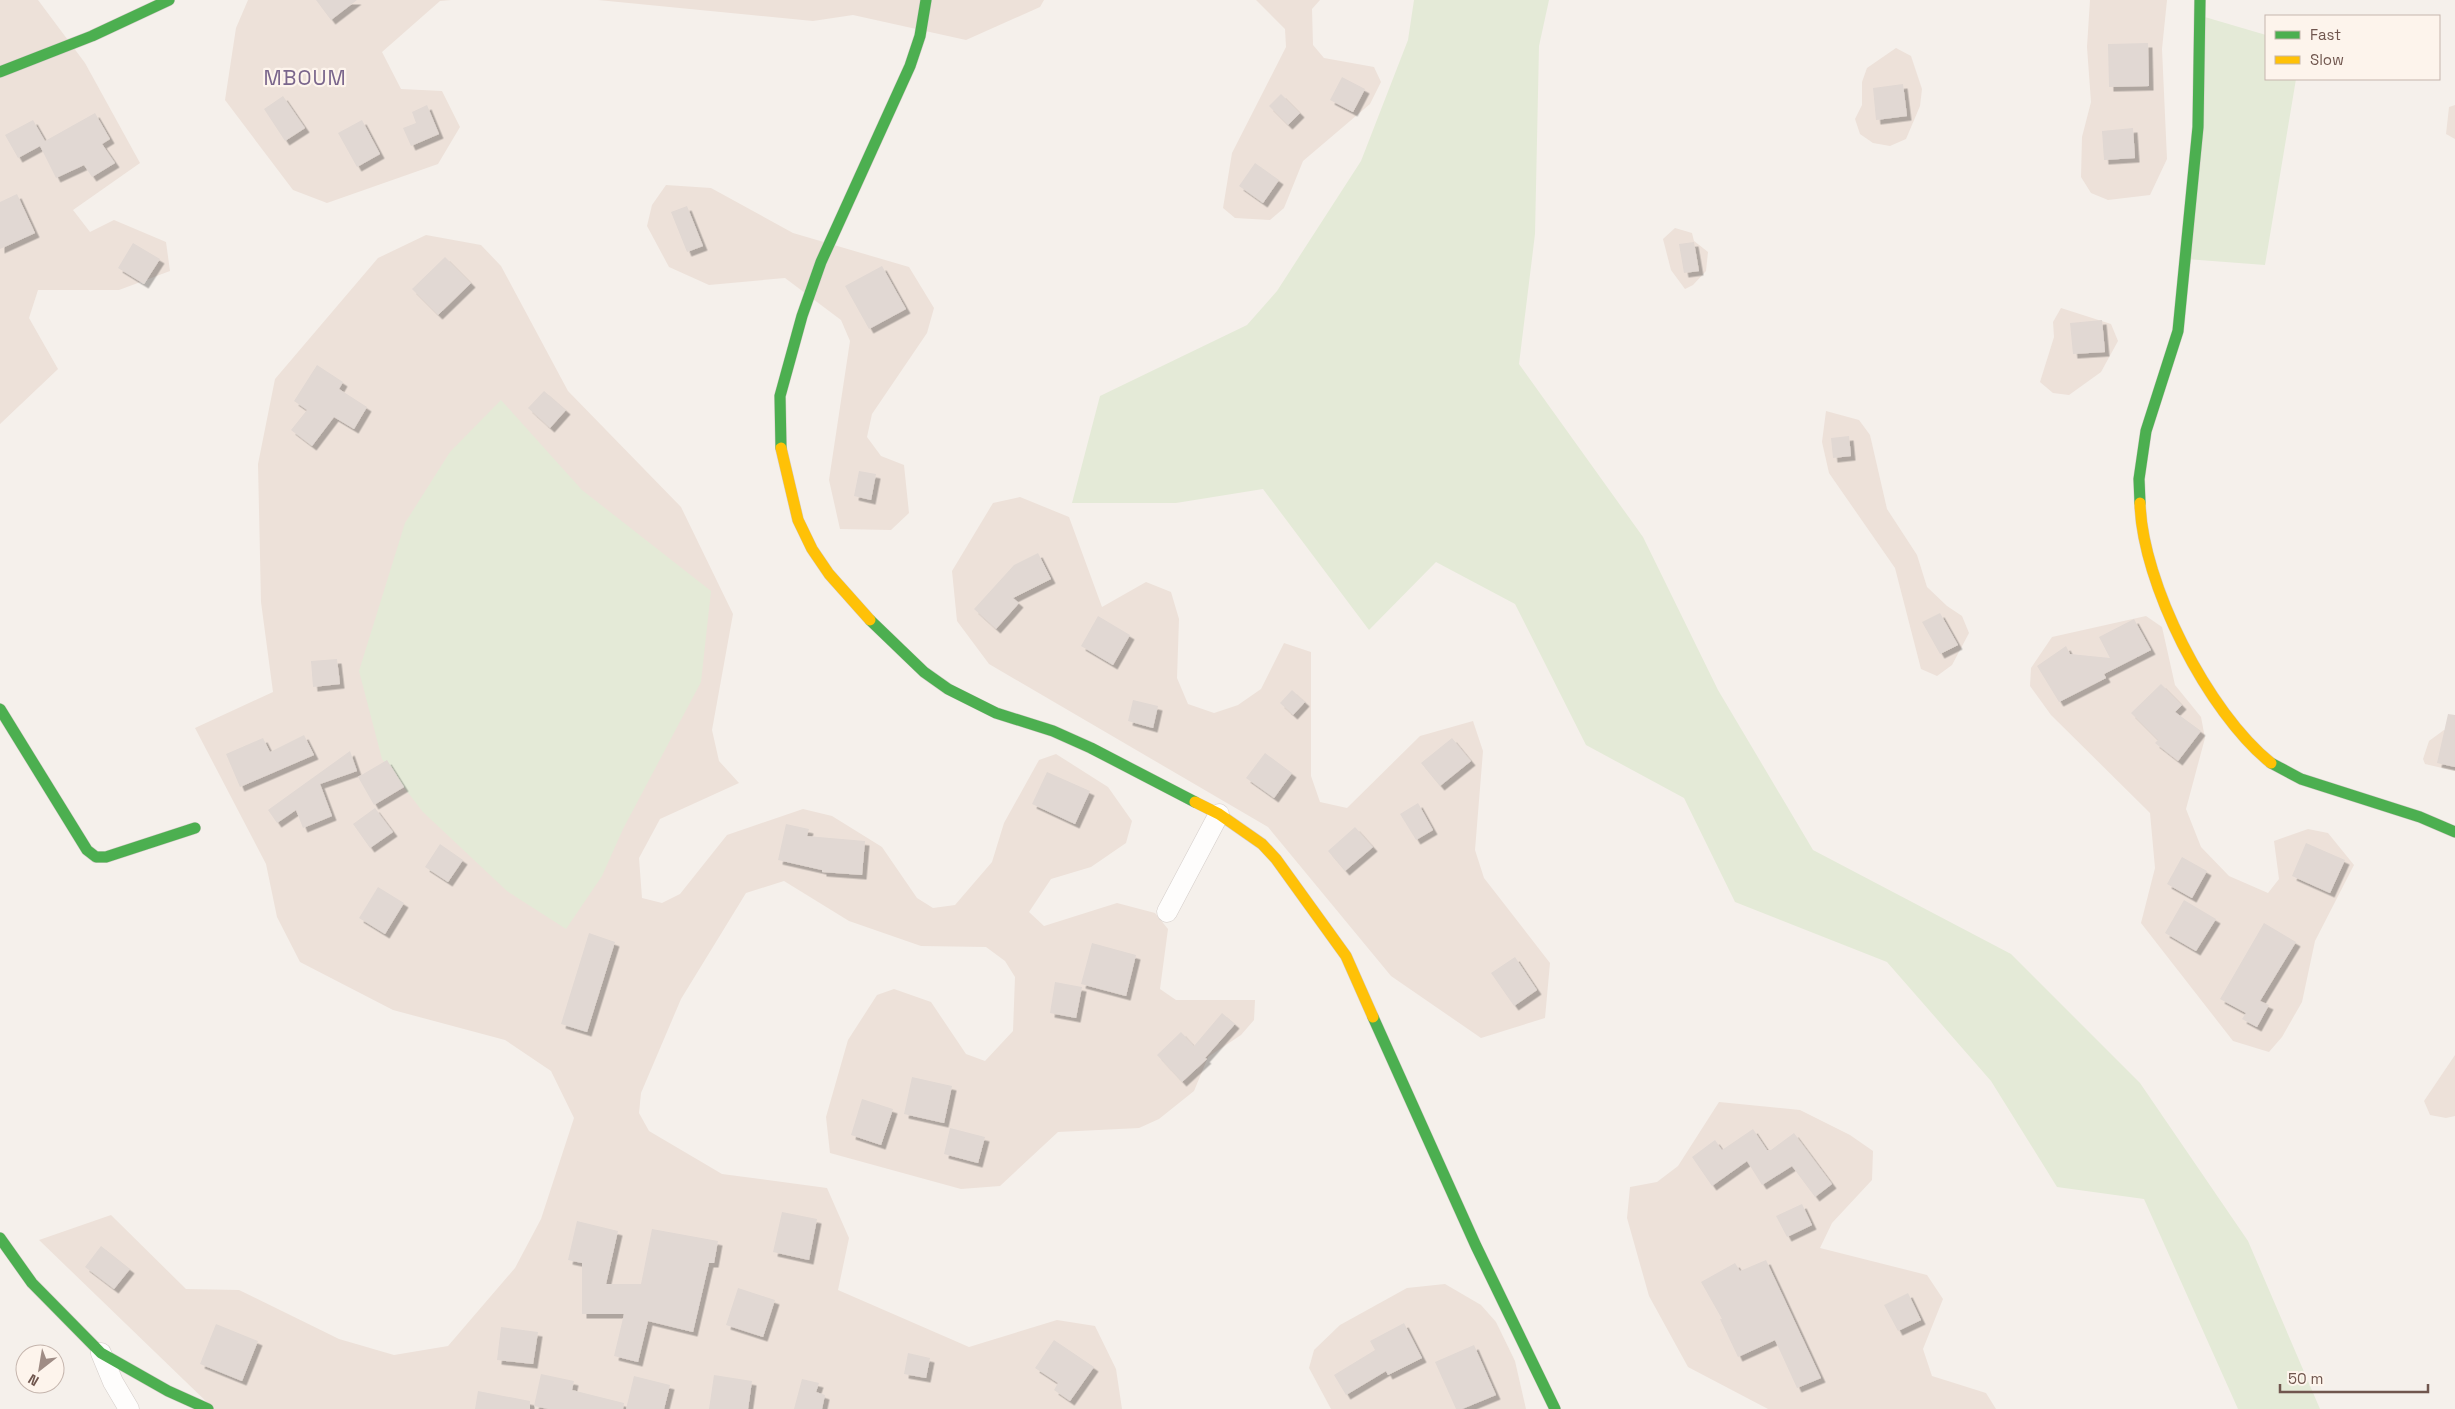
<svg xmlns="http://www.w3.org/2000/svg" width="2455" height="1409" font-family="'Space Grotesk',sans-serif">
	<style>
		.residential { fill: #ede1d9 }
		.green { fill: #e4ead7 }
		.building { fill: #e1d8d3; filter: url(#shadow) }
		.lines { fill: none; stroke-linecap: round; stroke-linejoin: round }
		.street-casing { stroke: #d4cdc9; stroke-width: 21 }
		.fast-casing { stroke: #d4ccc8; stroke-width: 12 }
		.slow-casing { stroke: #d4ccc8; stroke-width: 12 }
		.street { stroke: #fefdfc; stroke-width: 20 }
		.fast { stroke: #4caf50; stroke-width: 11 }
		.slow { stroke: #ffc107; stroke-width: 11 }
		.labels { text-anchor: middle; stroke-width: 4.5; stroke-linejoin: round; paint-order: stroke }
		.quarter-label { font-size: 21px; letter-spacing: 1px; fill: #7a668c; stroke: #fdf4ec }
	</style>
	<defs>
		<filter id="shadow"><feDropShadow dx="4.5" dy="4.5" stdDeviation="0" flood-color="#0004"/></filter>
	</defs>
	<rect width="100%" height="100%" fill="#f5f0eb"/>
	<g class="residential">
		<path d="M0,0H38L85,63L140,163L73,210L90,232L114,220L166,242L170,271L119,290H38L29,318L58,369L0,424Z"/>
		<path d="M248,0H451L440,1L382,52L401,89L442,91L460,127L438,164L327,203L293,190L225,100L236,28Z"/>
		<path d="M598,0H1044L1040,7L966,40L853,15L813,21Z"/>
		<path d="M1256,0H1320L1312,9L1313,45L1324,58L1374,67L1381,82L1370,104L1303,161L1284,208L1270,220L1235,218L1223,208L1232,153L1286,47L1285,29Z"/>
		<path d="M2090,0H2167L2162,49L2167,159L2150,195L2108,200L2091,193L2081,177L2082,137L2091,102L2087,47Z"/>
		<path d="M1896,48L1911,56L1922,89L1920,106L1906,139L1890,146L1873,143L1860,134L1855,119L1862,105V82L1867,68Z"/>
		<path d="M2455,105V139L2446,134L2449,107Z"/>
		<path d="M666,185L711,188L793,233L909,267L934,308L927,333L872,414L867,437L881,456L904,465L909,513L891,530L840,529L829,480L850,341L841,320L785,278L709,285L669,267L647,226L652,205Z"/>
		<path d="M1675,228L1692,233L1694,241L1708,252L1706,271L1693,285L1685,289L1671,270L1663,239Z"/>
		<path d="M426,235L481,245L501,266L568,391L681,507L733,614L712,730L719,761L739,783L660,819L639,858L642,898L662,903L680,894L727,835L803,809L832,816L882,847L917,898L933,908L955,905L992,862L1004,823L1039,760L1056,754L1108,787L1132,821L1126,843L1091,867L1051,879L1029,912L1044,926L1117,903L1155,913L1168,929L1160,989L1176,1000H1255L1254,1020L1241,1035L1208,1057L1194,1091L1159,1119L1139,1128L1058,1132L1000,1186L961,1189L830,1153L826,1117L848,1040L877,995L894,989L931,1002L966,1054L985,1061L1013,1031L1015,977L1005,961L986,947L921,946L849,921L784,881L746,893L681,999L641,1093L639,1113L649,1131L722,1174L827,1188L849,1238L838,1290L969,1347L1057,1320L1095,1326L1116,1369L1122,1409H214L39,1240L111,1215L186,1289L239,1290L339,1339L394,1355L448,1346L515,1268L541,1219L574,1118L551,1071L505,1040L393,1010L300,962L277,917L266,864L195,728L273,692L261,602L258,464L275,379L378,258Z"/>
		<path d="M2061,308L2111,324L2118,341L2101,372L2069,395L2053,393L2040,382L2054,337L2053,322Z"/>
		<path d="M1826,411L1859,420L1870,435L1887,509L1917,555L1927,587L1947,606L1962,616L1969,633L1952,665L1937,676L1921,669L1895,568L1829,473L1822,442Z"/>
		<path d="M1020,497L1069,517L1102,607L1146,582L1171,592L1179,619L1177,678L1188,704L1214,713L1238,705L1261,689L1284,643L1311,652V776L1320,802L1347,808L1420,736L1473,721L1483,751L1475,850L1484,878L1550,963L1545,1018L1481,1038L1391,976L1268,827L989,664L957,621L952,571L993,503Z"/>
		<path d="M2146,616L2162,627L2175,685L2201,717L2205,738L2186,809L2201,847L2229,876L2268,893L2279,879L2274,841L2308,829L2328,833L2354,865L2315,941L2302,1002L2282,1037L2269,1052L2233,1041L2141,923L2155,868L2150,813L2051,715L2030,686L2031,668L2052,637Z"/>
		<path d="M2444,730L2455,736V771L2425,764L2423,759L2429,741Z"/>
		<path d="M2455,1055V1116L2446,1118L2430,1115L2424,1101Z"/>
		<path d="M1719,1102L1800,1110L1850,1135L1873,1151L1872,1180L1832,1223L1820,1248L1927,1275L1943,1299L1923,1349L1932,1376L1986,1393L1996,1409H1768L1688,1367L1649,1296L1627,1218L1630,1187L1657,1182L1678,1166Z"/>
		<path d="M1445,1284L1481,1305L1496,1322L1515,1361L1526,1409H1331L1309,1368L1314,1350L1340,1325L1407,1288Z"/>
	</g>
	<g class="green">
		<path d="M1414,0H1549L1539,46L1535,234L1519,364L1643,537L1718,690L1813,850L2011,954L2140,1083L2248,1241L2320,1409H2238L2144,1199L2057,1187L1991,1081L1887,962L1735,902L1684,798L1586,745L1515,604L1436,562L1369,630L1263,489L1176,503H1072L1100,396L1247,325L1277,291L1361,161L1408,40Z"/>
		<path d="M2198,15L2266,35V79H2296L2265,265L2186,259Z"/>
		<path d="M501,400L582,490L711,591L701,682L623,829L602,876L566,929L507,891L423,812L382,759L359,671L405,523L450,452Z"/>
	</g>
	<g class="building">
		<path d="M316,0H357L331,20Z"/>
		<path d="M2148,43L2149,86L2109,87L2108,44Z"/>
		<path d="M1342,77L1365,89L1353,112L1330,100Z"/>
		<path d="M1903,84L1907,116L1876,120L1873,88Z"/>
		<path d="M1281,94L1300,113L1288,125L1269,106Z"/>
		<path d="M283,96L305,128L285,141L264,109Z"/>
		<path d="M427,105L439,134L411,146L403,128L416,123L412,112Z"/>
		<path d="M95,113L110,139L102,144L115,163L92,177L84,165L56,178L40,146L18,158L5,135L33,120L45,141Z"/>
		<path d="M362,120L380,154L357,167L338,133Z"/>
		<path d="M2133,128L2135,158L2104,160L2102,131Z"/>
		<path d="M1255,163L1279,180L1263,203L1239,186Z"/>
		<path d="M17,194L35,233L0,249V202Z"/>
		<path d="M687,206L703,246L687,252L671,212Z"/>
		<path d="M1694,242L1699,271L1684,273L1679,244Z"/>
		<path d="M133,243L160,259L144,284L118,268Z"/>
		<path d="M445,257L471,283L438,315L412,289Z"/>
		<path d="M882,266L906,309L869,329L845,286Z"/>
		<path d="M2102,320L2105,352L2073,354L2070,323Z"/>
		<path d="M317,365L343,382L339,389L367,407L354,429L334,417L312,446L291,430L307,410L294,401Z"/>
		<path d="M544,391L566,410L550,428L528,408Z"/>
		<path d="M1849,436L1851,456L1833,458L1831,438Z"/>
		<path d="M859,471L876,474L871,500L854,496Z"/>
		<path d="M1038,553L1051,579L1013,598L1019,603L996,629L974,609L1014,565Z"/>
		<path d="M1940,613L1958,645L1940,654L1922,622Z"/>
		<path d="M1098,616L1130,635L1113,665L1081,646Z"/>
		<path d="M2134,619L2151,650L2104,674L2106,678L2059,702L2037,666L2066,646L2070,654L2110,658L2099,637Z"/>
		<path d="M337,659L340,684L313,687L311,661Z"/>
		<path d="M2161,684L2182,705L2175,712L2201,731L2178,761L2155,743L2158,740L2131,713Z"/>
		<path d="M1292,690L1305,702L1293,715L1280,703Z"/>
		<path d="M1133,700L1158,706L1153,728L1128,721Z"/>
		<path d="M2448,714L2455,715V767L2437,763Z"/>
		<path d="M304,735L314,755L240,787L226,754L263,738L270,752Z"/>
		<path d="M1452,738L1471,761L1440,786L1421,763Z"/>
		<path d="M350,751L357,771L320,784L332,816L303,828L296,810L277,823L268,810Z"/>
		<path d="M1265,753L1292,773L1274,798L1246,778Z"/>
		<path d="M387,760L404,787L374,805L358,777Z"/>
		<path d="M1047,772L1090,791L1075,824L1032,804Z"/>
		<path d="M1418,803L1433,830L1416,840L1400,814Z"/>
		<path d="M375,808L393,832L370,848L353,824Z"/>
		<path d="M786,824L809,829L807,836L865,841L862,875L822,872V870L778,860Z"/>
		<path d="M1355,827L1373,847L1345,871L1328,851Z"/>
		<path d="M2306,843L2345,860L2330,893L2292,876Z"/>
		<path d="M440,844L463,860L448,882L425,867Z"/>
		<path d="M2182,857L2207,871L2192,898L2167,884Z"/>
		<path d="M378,887L404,903L385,934L359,918Z"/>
		<path d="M2184,900L2216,919L2196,951L2165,933Z"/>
		<path d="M2264,923L2296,942L2260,1001L2269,1005L2257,1027L2242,1019L2246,1013L2220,999Z"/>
		<path d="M589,933L615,942L587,1032L561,1024Z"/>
		<path d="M1092,943L1136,955L1126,996L1081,984Z"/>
		<path d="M1515,957L1537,990L1514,1006L1491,973Z"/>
		<path d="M1055,982L1082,987L1076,1018L1050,1013Z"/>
		<path d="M1222,1013L1235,1024L1205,1058L1207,1059L1182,1082L1157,1055L1181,1032L1194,1046Z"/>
		<path d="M912,1077L952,1086L944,1123L904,1114Z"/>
		<path d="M862,1099L893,1109L881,1145L851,1135Z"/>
		<path d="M950,1128L985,1137L978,1163L944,1154Z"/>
		<path d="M1753,1129L1767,1150H1771L1794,1133L1832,1184L1815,1197L1792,1166L1762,1185L1747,1161L1712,1186L1692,1157L1715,1140L1722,1150Z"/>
		<path d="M1802,1204L1812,1225L1787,1237L1776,1216Z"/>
		<path d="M782,1212L817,1219L809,1260L773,1252Z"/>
		<path d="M577,1221L618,1231L606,1284H641L652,1229L718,1241L714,1263H709L693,1332L648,1321L638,1362L614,1356L624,1314H582V1263L568,1260Z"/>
		<path d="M101,1246L130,1269L114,1289L85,1267Z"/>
		<path d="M1766,1260L1821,1378L1797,1388L1775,1340L1738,1357L1720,1319H1722L1701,1282L1735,1263L1740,1271Z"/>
		<path d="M738,1288L775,1300L763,1337L726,1325Z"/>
		<path d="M1908,1293L1921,1320L1898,1331L1884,1305Z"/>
		<path d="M1404,1323L1422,1358L1388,1375L1386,1371L1346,1395L1334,1375L1375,1350L1370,1341Z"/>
		<path d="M216,1324L258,1341L242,1381L200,1364Z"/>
		<path d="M501,1327L538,1332L533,1364L497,1360Z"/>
		<path d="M1054,1340L1094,1367L1070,1401L1054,1390L1058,1383L1035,1368Z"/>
		<path d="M1474,1345L1496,1395L1462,1409H1456L1435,1362Z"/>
		<path d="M908,1353L930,1358L926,1378L904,1374Z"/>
		<path d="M541,1374L574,1381L572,1390L624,1403L623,1409H548L534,1406Z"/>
		<path d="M714,1375L752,1381L748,1409H709Z"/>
		<path d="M634,1376L670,1385L664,1409H626Z"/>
		<path d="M802,1379L819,1383L816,1392L825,1395L822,1409H794Z"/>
		<path d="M478,1391L530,1401V1409H475Z"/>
	</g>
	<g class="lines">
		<g class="street-casing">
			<g id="street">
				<path d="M1167,912L1219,814"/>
				<path d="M101,1353L113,1382L129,1409"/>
			</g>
		</g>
		<g class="fast-casing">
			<g id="fast">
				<path d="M0,72L92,36L169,0"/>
				<path d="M781,448L780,396L802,316L821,262L910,66L920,36L926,0"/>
				<path d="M2140,503L2139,479L2146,431L2178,331L2198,127L2200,0"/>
				<path d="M870,620L924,672L948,689L996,713L1053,731L1091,748L1195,802"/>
				<path d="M0,709L87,850L96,857H106L195,828"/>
				<path d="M2271,763L2301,779L2420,817L2455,832"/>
				<path d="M1373,1017L1476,1246L1555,1409"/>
				<path d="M0,1238L32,1283L101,1353L168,1391L208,1409"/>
			</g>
		</g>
		<g class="slow-casing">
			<g id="slow">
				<path d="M781,448L798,520L812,549L829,574L870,620"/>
				<path d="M2140,503C2142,583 2208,713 2271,763"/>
				<path d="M1195,802L1219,814L1262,844L1276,859L1346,956L1373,1017"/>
			</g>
		</g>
		<use href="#street" class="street"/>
		<use href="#fast" class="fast"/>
		<use href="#slow" class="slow"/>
	</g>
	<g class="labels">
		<g class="quarter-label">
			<text x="305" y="85">MBOUM</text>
		</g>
	</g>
	<rect x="2265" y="15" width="175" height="65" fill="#fdf4ec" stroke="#c5b5ad"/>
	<rect x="2275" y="31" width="25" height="8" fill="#4caf50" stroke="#c5b5ad"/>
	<text x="2310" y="40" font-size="15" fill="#70564e">Fast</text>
	<rect x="2275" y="56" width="25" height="8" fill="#ffc107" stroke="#c5b5ad"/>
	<text x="2310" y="65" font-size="15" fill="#70564e">Slow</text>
	<g transform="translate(40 1369) rotate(211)"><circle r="24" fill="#fdf4ec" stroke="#c5b5ad"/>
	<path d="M0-4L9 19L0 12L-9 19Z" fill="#9f8c85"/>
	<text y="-8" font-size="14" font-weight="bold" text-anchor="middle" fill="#70564e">N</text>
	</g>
	<path d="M2280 1384v8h148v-8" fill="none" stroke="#70564e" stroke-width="2.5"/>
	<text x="2288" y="1384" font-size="15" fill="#70564e" stroke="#fdf4ec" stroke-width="4" paint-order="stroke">50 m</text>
</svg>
